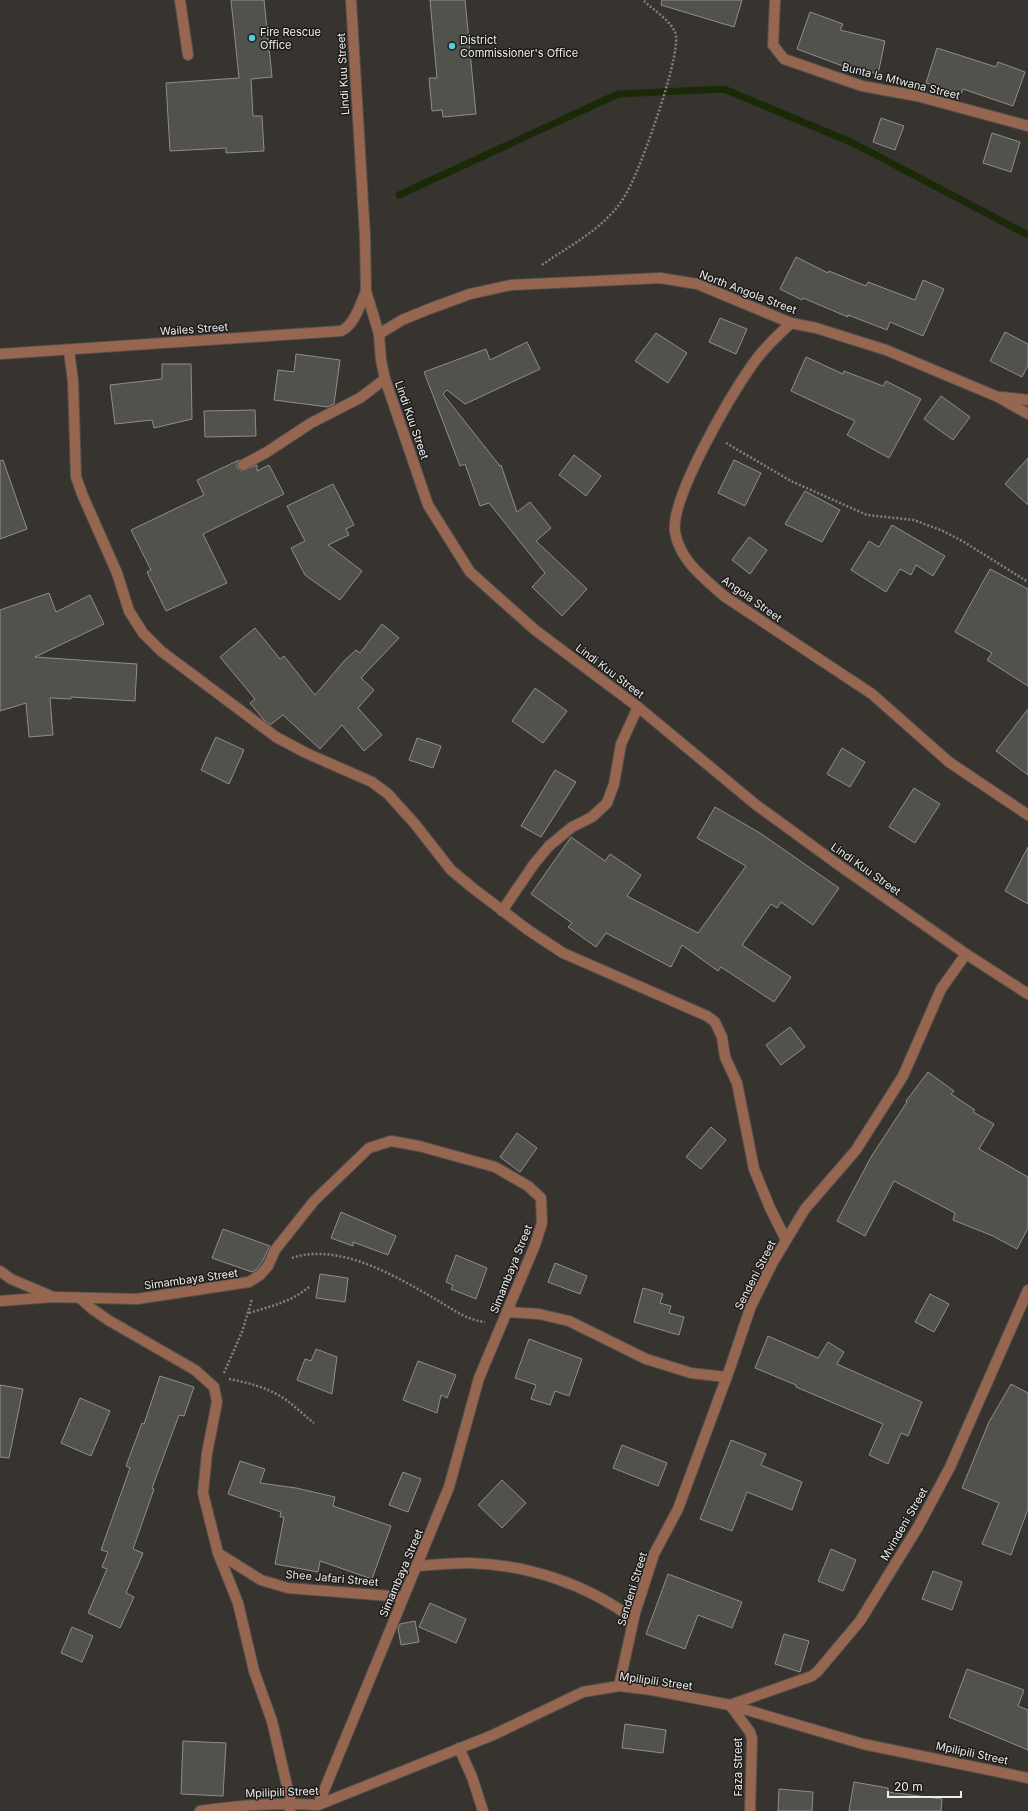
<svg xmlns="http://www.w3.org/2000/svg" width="1028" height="1811" font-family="Inter,sans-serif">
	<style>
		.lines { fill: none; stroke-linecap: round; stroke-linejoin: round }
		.stream { stroke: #1a2907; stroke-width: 7 }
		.building { fill: #52524c; stroke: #8f8e88 }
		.minor-casing { stroke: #54514e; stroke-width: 12 }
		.path { stroke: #83817d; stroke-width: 2.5; stroke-dasharray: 2 2; stroke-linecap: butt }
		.minor { stroke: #966651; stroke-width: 10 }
		.poi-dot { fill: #58c9e3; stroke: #1d1c1a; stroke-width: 1.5 }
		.labels { text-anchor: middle; stroke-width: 3; stroke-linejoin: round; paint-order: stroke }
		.poi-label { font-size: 11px; fill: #eeece9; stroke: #1d1c1a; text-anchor: start }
		.street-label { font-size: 11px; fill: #eeece9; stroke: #1d1c1a }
	</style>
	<rect width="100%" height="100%" fill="#373430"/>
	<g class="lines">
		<path class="stream" d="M399,195L618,94L724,89L853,143L1028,235"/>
	</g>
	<g class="building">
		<path d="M231,0H264L272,77L251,79L253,116H262L264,151L226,153V148L170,151L166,83L239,78Z"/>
		<path d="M430,0H465L476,114L443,117L442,110L432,111L429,78H437Z"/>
		<path d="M662,0H742L734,27L661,5Z"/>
		<path d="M810,12L843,24L840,30L885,41L878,74L840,65L797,49Z"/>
		<path d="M937,48L996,67L998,62L1025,72L1013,106L963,89L961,94L926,83Z"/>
		<path d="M881,118L904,126L895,150L873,142Z"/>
		<path d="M992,133L1020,142L1011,172L983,163Z"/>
		<path d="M796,257L828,273L829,271L866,286L868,282L915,300L923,280L944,289L923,336L890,322L887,330L848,315V317L803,298L802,300L780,289Z"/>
		<path d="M720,318L747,329L736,354L709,342Z"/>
		<path d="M1005,332L1028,344V365L1022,377L990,361Z"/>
		<path d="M656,333L687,353L668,383L635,361Z"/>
		<path d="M527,342L540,369L465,404L447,390L443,394L500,466L501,465L517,512L530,502L551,528L536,541L587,589L562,616L532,587L545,573L489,503L480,506L465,464L460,466L424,372L486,349L490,360Z"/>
		<path d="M296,354L340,360L334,404L328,407L274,400L278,370L294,372Z"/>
		<path d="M806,357L843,374L844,371L883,386L886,381L921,399L889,458L847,435L855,421L791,391Z"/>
		<path d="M162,364H191L192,419L154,428L152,420L115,424L110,385L162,379Z"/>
		<path d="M941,396L970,417L953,440L924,419Z"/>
		<path d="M255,410L256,436L205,437L204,411Z"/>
		<path d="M574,455L601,476L586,496L559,475Z"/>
		<path d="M1028,458V505L1005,484Z"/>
		<path d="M3,460L27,529L0,539V461Z"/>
		<path d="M239,460L237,464V468L242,471L257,465V471L269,465L284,494L203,534L227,583L166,611L147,572L151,570L131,530L204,495L197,480Z"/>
		<path d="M734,460L761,473L745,506L718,493Z"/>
		<path d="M333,484L354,525L346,529L349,535L328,545L362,571L340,600L305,575L291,548L305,541L287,506Z"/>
		<path d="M805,491L840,510L822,542L785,524Z"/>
		<path d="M892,525L945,556L933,576L916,565L911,575L900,569L886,592L851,570L869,541L879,547Z"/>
		<path d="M749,537L767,550L750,574L732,560Z"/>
		<path d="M990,569L1028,589V686L987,660L992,653L955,632Z"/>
		<path d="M49,593L56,612L90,595L104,624L35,657L137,664L135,701L71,697V699L50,698L53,735L29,737L26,703L0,711V610Z"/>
		<path d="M382,624L399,638L361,678L374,690L358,708L382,735L364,751L342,725L320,749L283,715L270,725L264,720L250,703L255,699L220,657L255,628L280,659L284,656L315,695L345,660L356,650L360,653Z"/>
		<path d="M535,688L567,711L543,743L512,721Z"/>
		<path d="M1028,709V775L996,751Z"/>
		<path d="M216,737L244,750L229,784L201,770Z"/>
		<path d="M417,738L441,746L433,768L409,760Z"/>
		<path d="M842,748L865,762L850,787L827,774Z"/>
		<path d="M555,770L576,782L541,837L521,826Z"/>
		<path d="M914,788L940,804L915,843L889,827Z"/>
		<path d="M715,807L760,833L839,888L813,925L781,902L777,908L771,904L742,945L791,977L774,1002L721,967L718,971L682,945L671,967L606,933L596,947L568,927L572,923L531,894L571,837L605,861L610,854L641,875L627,896L698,933L746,866L697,838Z"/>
		<path d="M1028,847V904L1005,891Z"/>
		<path d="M790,1027L805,1047L781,1065L766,1045Z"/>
		<path d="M928,1072L954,1091L951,1094L975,1110L973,1112L994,1124L979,1149L1028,1177V1228L1017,1249L993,1236L953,1220L955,1213L894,1181L865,1236L837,1221L871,1157L907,1102L906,1101Z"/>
		<path d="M711,1127L726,1140L701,1169L686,1157Z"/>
		<path d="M517,1133L537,1148L520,1172L500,1157Z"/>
		<path d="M341,1212L396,1236L388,1255L353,1242V1246L331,1238Z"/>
		<path d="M223,1229L270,1246L262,1262L256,1270L252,1272L212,1258Z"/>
		<path d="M456,1255L487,1268L476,1299L451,1289L453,1285L446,1282Z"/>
		<path d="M555,1263L587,1276L580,1294L548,1282Z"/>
		<path d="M320,1274L348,1278L345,1302L316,1298Z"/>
		<path d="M643,1288L663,1294L660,1303L671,1306L669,1313L684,1317L679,1335L634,1322Z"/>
		<path d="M930,1294L949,1304L934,1332L915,1322Z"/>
		<path d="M768,1336L818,1358L828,1342L844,1352L837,1364L922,1402L908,1436L901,1433L888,1464L869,1455L883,1424L796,1387V1385L755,1368Z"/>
		<path d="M529,1339L582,1359L569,1396L555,1391L550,1405L531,1399L536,1385L515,1378Z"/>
		<path d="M316,1349L337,1357L332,1394L297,1380L305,1359L311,1361Z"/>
		<path d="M418,1361L456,1375L447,1398L441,1395L437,1413L403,1400Z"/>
		<path d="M160,1376L194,1387L184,1416L179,1415L152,1488L154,1489L133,1549L143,1553L126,1593L134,1597L120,1628L88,1613L107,1569L102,1567L108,1552L101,1550L130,1468L126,1466L142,1423L144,1424Z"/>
		<path d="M1011,1384L1028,1393V1509L1011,1555L982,1544L999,1503L962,1488L989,1422Z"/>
		<path d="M0,1385L23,1389L9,1458L0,1457Z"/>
		<path d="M80,1398L110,1411L91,1456L61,1443Z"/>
		<path d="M731,1440L766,1454L761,1465L802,1482L792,1510L747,1492L732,1531L700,1519Z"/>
		<path d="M622,1445L667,1463L658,1486L613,1468Z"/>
		<path d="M240,1461L265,1469L260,1483L296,1488L335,1497L333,1506L391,1526L372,1579L320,1561L318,1572L275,1564L284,1517H280L281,1512L228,1494Z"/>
		<path d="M403,1472L421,1479L408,1512L389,1505Z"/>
		<path d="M502,1480L526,1503L502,1528L478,1505Z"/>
		<path d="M831,1549L856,1560L843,1591L818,1581Z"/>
		<path d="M933,1571L962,1582L952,1610L922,1599Z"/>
		<path d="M668,1574L742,1602L732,1628L698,1615L685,1649L646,1634Z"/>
		<path d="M430,1603L466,1619L456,1643L419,1627Z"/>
		<path d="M415,1621L419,1642L401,1645L398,1628L400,1624Z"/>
		<path d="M72,1627L93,1636L82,1662L61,1653Z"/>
		<path d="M784,1634L809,1641L800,1672L775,1664Z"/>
		<path d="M967,1669L1024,1690L1018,1706L1028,1710V1750L949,1717Z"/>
		<path d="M625,1724L666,1730L663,1753L622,1748Z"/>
		<path d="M183,1741L226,1743L223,1796L181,1794Z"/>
		<path d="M854,1782L888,1788V1792L942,1799L941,1811H849Z"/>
		<path d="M779,1789L813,1792L812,1811H778Z"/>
	</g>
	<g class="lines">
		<g class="minor-casing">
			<g id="minor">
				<path d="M180,0L188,55"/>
				<path d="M351,0L365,236L366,291L379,334L381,360L385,379L428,505L470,572L535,630L638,707L755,804L840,866L966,954L1028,994"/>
				<path d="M775,0L773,45L784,59L862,86L917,96L1028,126"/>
				<path d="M791,323C777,336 763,349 752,365C731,395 670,498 675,532C680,561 704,578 724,596L872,694L949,762L1028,815"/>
				<path d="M379,334L402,320L429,309L470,294L511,285L660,278L697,284L791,323L816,328L886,350L998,397L1028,414"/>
				<path d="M69,351L73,381L76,477L82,494L117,573L129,611L143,633L161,651L276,737L306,753L372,782L388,794L415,824L451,870L474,889L528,930L563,953L707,1016L715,1022L722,1037L725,1057L737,1083L754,1169L770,1208L786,1240"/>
				<path d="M0,354L341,331C354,326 361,303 366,291"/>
				<path d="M1002,397L1028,400"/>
				<path d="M243,465L267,452L311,423L360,398L385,379"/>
				<path d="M502,911L534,864L549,846L572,827L592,817L607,803L614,784L621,744L638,707"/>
				<path d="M0,1271L11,1279L51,1296"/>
				<path d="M80,1298L91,1308L108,1320L195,1370L214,1387L217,1402L207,1453L203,1493L218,1553L238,1603L254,1671L272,1721L291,1803L290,1811"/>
				<path d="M0,1301L53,1297L137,1299L249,1282L260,1275L268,1266L275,1250L314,1201L369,1148L391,1141L419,1146L495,1167L528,1186L541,1198L542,1223L535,1245L479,1378L449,1487L318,1805"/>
				<path d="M507,1312L539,1314L569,1321L646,1359L691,1373L726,1377"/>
				<path d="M218,1553L261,1580L288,1588L403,1597"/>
				<path d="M416,1566C433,1565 451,1563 468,1563C526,1564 587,1584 633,1619"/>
				<path d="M619,1686L635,1613L654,1554L678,1509L730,1368L751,1306L773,1262L805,1209L856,1150L903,1076L941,989L966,954"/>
				<path d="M459,1748L472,1777L483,1811"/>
				<path d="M200,1811C240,1805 278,1802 318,1805L493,1735L583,1692L619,1686L652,1690L730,1705L863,1744L1028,1778"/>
				<path d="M750,1811L752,1739L750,1732L730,1705L812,1676L818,1671L860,1621L918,1527L950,1467L1028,1290"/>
			</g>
		</g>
		<g class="path">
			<path d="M542,265C566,248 592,235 612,213C623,202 631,185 637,171C646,150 683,50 675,32C669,19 653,10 643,0"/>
			<path d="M726,443L791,481L867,515L914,520L943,531L964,542L1028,582"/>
			<path d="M292,1258C338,1242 396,1276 435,1299C451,1308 466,1320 485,1322"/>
			<path d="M249,1313C271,1306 292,1302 310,1286"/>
			<path d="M224,1373L242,1332L252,1299"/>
			<path d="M229,1379C250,1383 273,1389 290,1403C298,1409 306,1417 314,1423"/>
		</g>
		<use href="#minor" class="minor"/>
	</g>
	<g class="poi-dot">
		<circle cx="252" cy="38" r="4"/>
		<circle cx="452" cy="46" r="4"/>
	</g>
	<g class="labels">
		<g class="poi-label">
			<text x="260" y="36">Fire Rescue<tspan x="260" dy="13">Office</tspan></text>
			<text x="460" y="44">District<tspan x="460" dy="13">Commissioner's Office</tspan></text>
		</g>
		<g class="street-label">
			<text transform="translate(343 74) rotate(-93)" y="4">Lindi Kuu Street</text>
			<text transform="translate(901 81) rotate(14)" y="4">Bunta la Mtwana Street</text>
			<text transform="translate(748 292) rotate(21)" y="4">North Angola Street</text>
			<text transform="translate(194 329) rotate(-4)" y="4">Wailes Street</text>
			<text transform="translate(412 420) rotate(71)" y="4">Lindi Kuu Street</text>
			<text transform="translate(752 599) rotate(35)" y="4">Angola Street</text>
			<text transform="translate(610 671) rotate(37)" y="4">Lindi Kuu Street</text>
			<text transform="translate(866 869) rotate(35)" y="4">Lindi Kuu Street</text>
			<text transform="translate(511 1269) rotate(-68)" y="4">Simambaya Street</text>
			<text transform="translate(755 1275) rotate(-63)" y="4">Sendeni Street</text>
			<text transform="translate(191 1279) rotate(-8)" y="4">Simambaya Street</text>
			<text transform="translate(904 1524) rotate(-60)" y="4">Mvindeni Street</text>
			<text transform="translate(401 1573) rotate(-67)" y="4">Simambaya Street</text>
			<text transform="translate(332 1578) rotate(5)" y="4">Shee Jafari Street</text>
			<text transform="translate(632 1589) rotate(-73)" y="4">Sendeni Street</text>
			<text transform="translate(656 1681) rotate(8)" y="4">Mpilipili Street</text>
			<text transform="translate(972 1753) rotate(12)" y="4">Mpilipili Street</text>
			<text transform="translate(738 1767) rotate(-90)" y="4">Faza Street</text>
			<text transform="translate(282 1792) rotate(-2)" y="4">Mpilipili Street</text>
		</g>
	</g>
	<path d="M888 1791v6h73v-6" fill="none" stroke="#eeece9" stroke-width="2"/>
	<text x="894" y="1791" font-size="12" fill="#eeece9" stroke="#1d1c1a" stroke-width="3" paint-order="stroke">20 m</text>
</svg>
